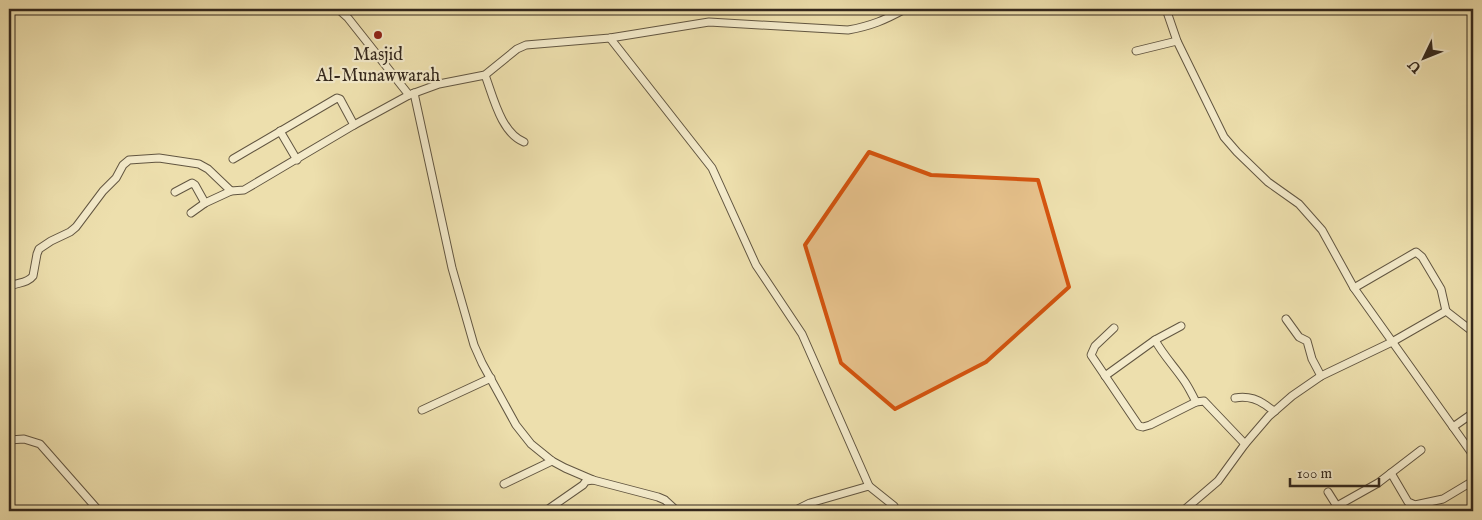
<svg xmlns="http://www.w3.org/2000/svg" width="1482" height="520" font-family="'IM FELL English',serif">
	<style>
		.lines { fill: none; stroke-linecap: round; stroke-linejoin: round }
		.street-casing { stroke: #625641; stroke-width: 9 }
		.street { stroke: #f3eaca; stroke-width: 7 }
		.marked { fill: #d6540e; fill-opacity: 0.2; stroke: #d6540e; stroke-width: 4; stroke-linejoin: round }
		.poi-dot { fill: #8f2418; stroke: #f3eaca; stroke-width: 2 }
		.labels { text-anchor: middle; stroke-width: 4.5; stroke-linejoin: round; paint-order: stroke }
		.poi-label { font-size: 18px; fill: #34281d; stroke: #f3eaca }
	</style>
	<rect width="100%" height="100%" fill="#eddfad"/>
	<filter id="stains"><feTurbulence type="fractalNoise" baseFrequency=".004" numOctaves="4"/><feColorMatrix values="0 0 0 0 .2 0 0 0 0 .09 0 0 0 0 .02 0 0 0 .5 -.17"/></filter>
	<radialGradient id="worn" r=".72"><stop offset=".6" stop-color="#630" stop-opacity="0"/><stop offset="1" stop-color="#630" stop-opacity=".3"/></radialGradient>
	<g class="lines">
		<g class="street-casing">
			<g id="street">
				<path d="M338,9L348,18L409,95"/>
				<path d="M1166,9L1177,41L1224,137L1237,152L1268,182L1299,204L1322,230L1354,288L1473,455"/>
				<path d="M610,38L712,168L756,265L802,334L869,486"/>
				<path d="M1136,51L1177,41"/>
				<path d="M485,75C493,96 501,133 524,142"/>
				<path d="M414,93L452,268L474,345L482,363L516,425L531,444L552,461L565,468L593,480L658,497L665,500L677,511"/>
				<path d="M280,131L297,160"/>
				<path d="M233,159L337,98L340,99L354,125"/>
				<path d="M175,192L192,183L195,185L205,203"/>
				<path d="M191,213L205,203L231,191"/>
				<path d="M9,287C17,282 27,284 33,276L37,254L39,249L51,241L70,232L76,227L103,191L116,178L123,165L129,160L159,158L199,164L208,169L231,191L244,190L354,125L409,95L439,84L485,75L517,49L526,45L610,38L709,22L848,30C871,26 885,20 905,9"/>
				<path d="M1354,288L1416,252L1422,257L1441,289L1446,311"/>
				<path d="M1286,319L1299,337L1307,341L1312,359L1321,376"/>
				<path d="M1114,328L1095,346L1091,355L1139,426L1143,427L1150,425L1196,402L1204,401L1245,444"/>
				<path d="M1155,340C1163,355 1175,367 1185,382C1189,388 1193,396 1196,402"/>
				<path d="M1105,376L1155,340L1181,326"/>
				<path d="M1235,398C1246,396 1255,398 1264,404C1269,407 1270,409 1275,411"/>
				<path d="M422,410L491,378"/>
				<path d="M1453,427L1473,413"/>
				<path d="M9,440L24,439L40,444L99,511"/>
				<path d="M1391,473L1408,502L1415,505L1443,499L1473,481"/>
				<path d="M504,484L552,461"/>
				<path d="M1328,492L1340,511"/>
				<path d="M1337,506L1378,483L1421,450"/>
				<path d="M547,510L583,485L586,481L593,480"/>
				<path d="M794,511L810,503L869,486L894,506L897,511"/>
				<path d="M1183,511L1218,481L1245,444L1269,416L1292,396L1321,376L1392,342L1446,311L1473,332"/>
			</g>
		</g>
		<use href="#street" class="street"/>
	</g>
	<path class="marked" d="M869,152L931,175L1038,180L1069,287L986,362L895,409L841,363L805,245Z"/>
	<circle class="poi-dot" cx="378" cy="35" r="5"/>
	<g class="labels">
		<g class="poi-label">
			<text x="378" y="60">Masjid<tspan x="378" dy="21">Al-Munawwarah</tspan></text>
		</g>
	</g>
	<rect width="1482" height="520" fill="none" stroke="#eddfad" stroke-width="30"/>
	<rect x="10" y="10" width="1462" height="500" fill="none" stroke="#34281d" stroke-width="2.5"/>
	<rect x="15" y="15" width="1452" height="490" fill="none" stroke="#34281d"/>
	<g transform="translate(1424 58) rotate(227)" stroke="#f3eaca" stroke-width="4" paint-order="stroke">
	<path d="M0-4L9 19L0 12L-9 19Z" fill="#34281d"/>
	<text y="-8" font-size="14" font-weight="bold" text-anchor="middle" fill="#34281d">U</text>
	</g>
	<path d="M1290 478v8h89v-8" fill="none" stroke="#34281d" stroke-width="2.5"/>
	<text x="1297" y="478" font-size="15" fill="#34281d" stroke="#f3eaca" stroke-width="4" paint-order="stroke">100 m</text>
	<rect width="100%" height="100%" filter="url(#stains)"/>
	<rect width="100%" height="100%" fill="url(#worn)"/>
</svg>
